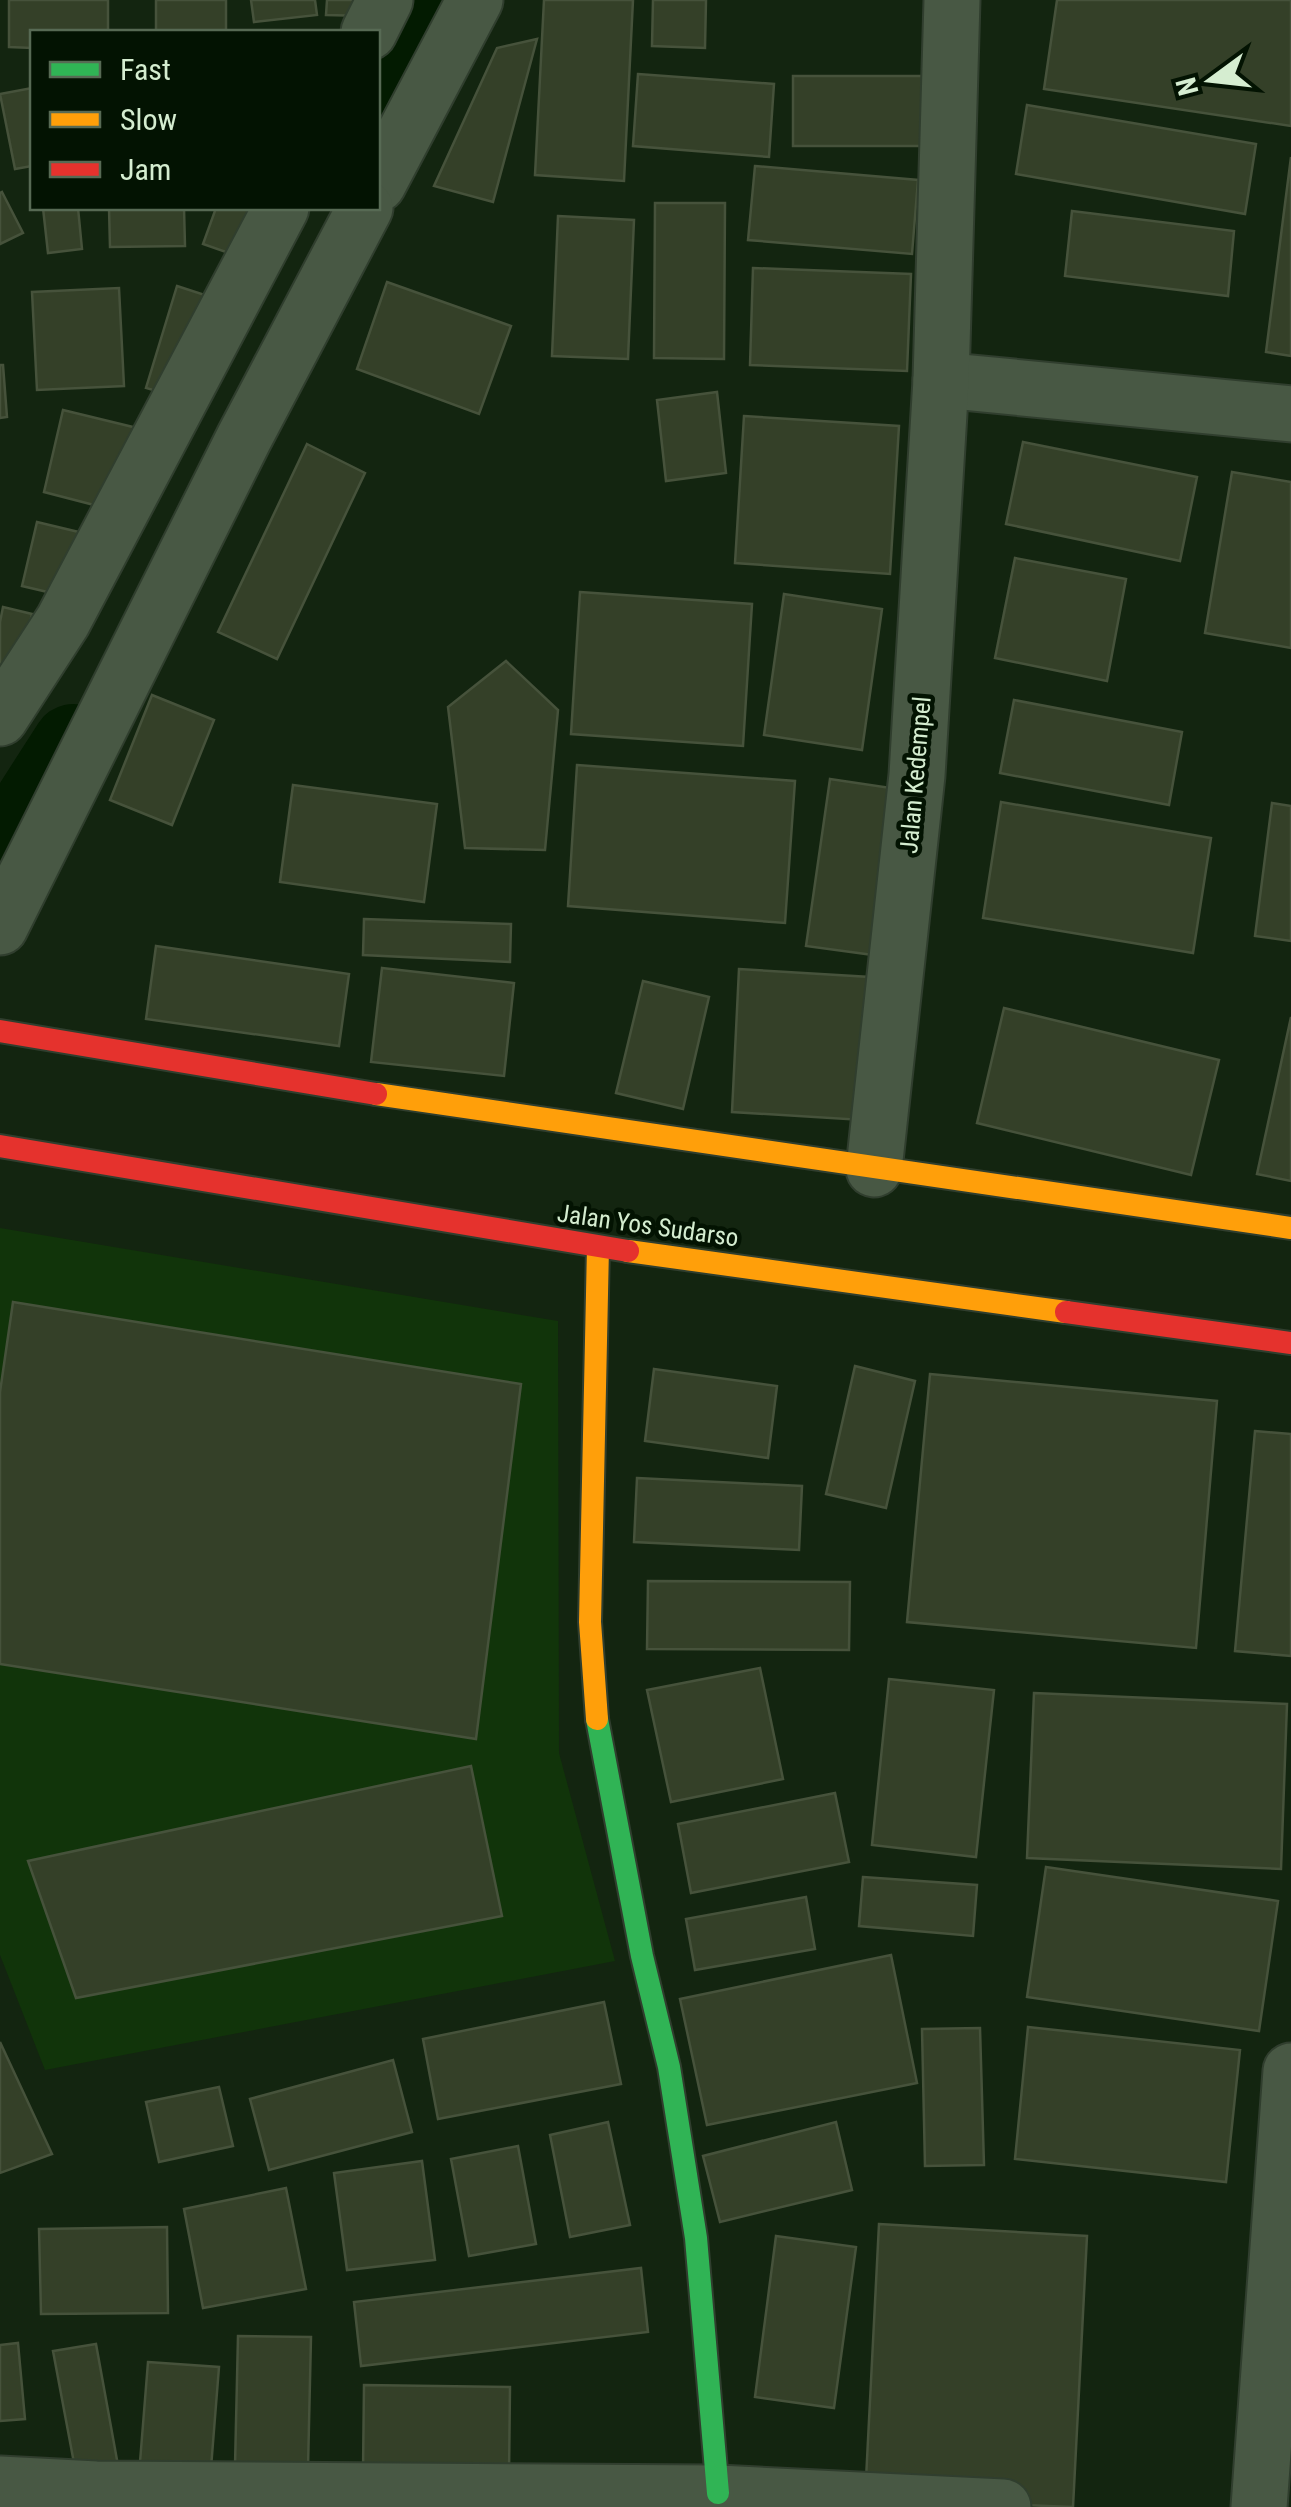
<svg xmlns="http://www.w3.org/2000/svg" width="1291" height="2507" font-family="'Roboto Condensed',sans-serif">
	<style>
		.built { fill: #11340a }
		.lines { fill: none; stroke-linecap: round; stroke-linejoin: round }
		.canal { stroke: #031b01; stroke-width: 82 }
		.building { fill: #344028; stroke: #46523b; stroke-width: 2.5 }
		.street-casing { stroke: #303e2e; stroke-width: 59 }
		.fast-casing { stroke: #303e2e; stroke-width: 26 }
		.slow-casing { stroke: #303e2e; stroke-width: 26 }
		.jam-casing { stroke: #303e2e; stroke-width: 26 }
		.street { stroke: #485844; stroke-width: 55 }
		.fast { stroke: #30b455; stroke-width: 22 }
		.slow { stroke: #ff9f0a; stroke-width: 22 }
		.jam { stroke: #e5322d; stroke-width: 22 }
		.labels { text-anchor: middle; stroke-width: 9; stroke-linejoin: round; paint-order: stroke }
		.street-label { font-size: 25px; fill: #d5edd0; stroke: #031302 }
	</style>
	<rect width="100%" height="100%" fill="#132510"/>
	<path class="built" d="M0,1228L558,1321L559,1753L615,1961L45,2070L0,1955Z"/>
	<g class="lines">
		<g class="canal">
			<path d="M378,128L437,0"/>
			<path d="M0,859L73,745"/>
		</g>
	</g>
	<g class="building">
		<path d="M9,0H108V32H32V48L9,47Z"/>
		<rect x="156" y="0" width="70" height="32"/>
		<path d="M251,0H315L317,15L254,22Z"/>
		<path d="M327,0H367V16L326,15Z"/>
		<path d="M544,0H633L624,181L535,175Z"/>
		<path d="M653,0H706L705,48L652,46Z"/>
		<path d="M1057,0H1291V126L1044,89Z"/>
		<path d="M537,39L493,202L434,186L497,48Z"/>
		<path d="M638,74L774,84L769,157L633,146Z"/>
		<rect x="793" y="76" width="135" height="70"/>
		<path d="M32,88V166L15,169L0,94Z"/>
		<path d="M1027,105L1256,144L1245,214L1016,174Z"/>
		<path d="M1291,157V356L1266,352Z"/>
		<path d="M755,166L918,180L912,254L748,240Z"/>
		<path d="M2,192L23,233L0,244V193Z"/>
		<path d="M655,203H725L724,359L654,358Z"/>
		<path d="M43,208H78L82,249L48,253Z"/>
		<path d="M109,208H184L185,246L110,247Z"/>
		<path d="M216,208H265L246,259L203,244Z"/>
		<path d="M1072,211L1234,231L1228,296L1065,276Z"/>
		<path d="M558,216L634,220L628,359L552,356Z"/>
		<path d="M753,268L911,274L907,371L750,365Z"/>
		<path d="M387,282L511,326L479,414L357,369Z"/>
		<path d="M177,286L208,296L177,397L146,388Z"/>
		<path d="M119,288L124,386L37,390L32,292Z"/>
		<path d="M0,365H3L7,417L0,418Z"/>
		<path d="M717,392L726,473L666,481L657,400Z"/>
		<path d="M63,410L137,428L117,511L44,492Z"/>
		<path d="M744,416L899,426L890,574L735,563Z"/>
		<path d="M1023,442L1197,477L1180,561L1006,524Z"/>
		<path d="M307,444L365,473L277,659L218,632Z"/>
		<path d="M1232,472L1291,482V648L1205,633Z"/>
		<path d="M37,522L87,534L73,598L22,586Z"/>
		<path d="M1015,558L1126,579L1107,681L995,658Z"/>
		<path d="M580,592L752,604L743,746L571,734Z"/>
		<path d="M784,594L882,609L862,750L764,735Z"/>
		<path d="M3,607L32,614L15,687L0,684V622Z"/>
		<path d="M506,661L558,710L545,850L465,848L448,707Z"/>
		<path d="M152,695L214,720L172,825L110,800Z"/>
		<path d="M1014,700L1182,732L1169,805L1000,773Z"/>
		<path d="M577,765L795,781L785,923L568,906Z"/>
		<path d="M830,779L911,791L888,957L806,946Z"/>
		<path d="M293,785L437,804L424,902L280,882Z"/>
		<path d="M1001,802L1211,838L1193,953L983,918Z"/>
		<path d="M1272,803L1291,806V941L1255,936Z"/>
		<path d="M364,919L511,924L510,962L363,955Z"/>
		<path d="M156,946L349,974L339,1046L146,1019Z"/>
		<path d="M382,968L514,983L504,1076L371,1062Z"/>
		<path d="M739,969L870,977L862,1120L732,1112Z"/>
		<path d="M643,981L709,997L683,1109L616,1093Z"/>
		<path d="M1004,1008L1219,1060L1191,1175L977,1123Z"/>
		<path d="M1291,1017V1181L1257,1174Z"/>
		<path d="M13,1302L521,1384L476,1739L0,1664V1392Z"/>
		<path d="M855,1366L915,1381L886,1508L826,1494Z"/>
		<path d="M654,1369L777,1386L768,1458L645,1441Z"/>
		<path d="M930,1374L1217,1401L1196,1648L907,1622Z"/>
		<path d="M1255,1431L1291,1434V1656L1235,1651Z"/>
		<path d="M637,1478L802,1486L799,1550L634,1542Z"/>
		<path d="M648,1581L850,1582L849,1650L647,1649Z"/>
		<path d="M760,1668L783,1779L671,1802L647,1690Z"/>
		<path d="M889,1679L994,1690L976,1857L872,1845Z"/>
		<path d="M1034,1693L1287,1704L1281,1869L1027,1858Z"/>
		<path d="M471,1766L502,1916L76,1998L28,1861Z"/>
		<path d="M835,1793L849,1862L691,1893L678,1824Z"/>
		<path d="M1046,1867L1278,1901L1259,2031L1027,1997Z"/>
		<path d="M863,1877L977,1885L973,1936L859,1926Z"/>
		<path d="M806,1897L815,1949L695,1970L686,1919Z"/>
		<path d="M891,1955L917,2083L707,2125L680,1999Z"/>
		<path d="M604,2002L621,2084L438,2119L423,2039Z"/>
		<path d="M1028,2027L1240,2050L1226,2182L1015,2159Z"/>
		<path d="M980,2028L984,2165L925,2166L922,2029Z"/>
		<path d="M0,2042L52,2154L0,2173Z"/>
		<path d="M393,2060L412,2132L269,2170L250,2099Z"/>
		<path d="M219,2087L233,2146L159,2162L146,2102Z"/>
		<path d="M608,2122L630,2225L570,2237L550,2135Z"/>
		<path d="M836,2122L852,2190L720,2222L703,2156Z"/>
		<path d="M518,2146L536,2244L469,2256L451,2159Z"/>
		<path d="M422,2161L435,2260L347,2270L334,2173Z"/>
		<path d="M286,2188L306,2289L203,2308L184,2209Z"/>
		<path d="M879,2224L1087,2236L1073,2507L865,2499Z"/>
		<path d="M167,2227L168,2313L41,2314L39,2229Z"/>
		<path d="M776,2236L856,2247L834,2408L755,2397Z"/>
		<path d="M641,2268L648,2332L361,2366L354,2302Z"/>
		<path d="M238,2336L311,2337L308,2468L235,2466Z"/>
		<path d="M18,2343L25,2419L0,2421V2345Z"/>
		<path d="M96,2344L119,2471L77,2479L53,2351Z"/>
		<path d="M148,2362L219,2367L211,2468L140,2462Z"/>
		<path d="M364,2385L510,2387L509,2475L363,2472Z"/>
	</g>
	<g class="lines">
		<g class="street-casing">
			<g id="street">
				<path d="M369,32L385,0"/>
				<path d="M378,184L475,0"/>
				<path d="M941,380L1291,414"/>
				<path d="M0,718L63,621L281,208"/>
				<path d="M0,927L244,438L365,208"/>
				<path d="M874,1169L917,775L941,380L952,0"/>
				<path d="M0,2484L96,2489L718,2493L1003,2507"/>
				<path d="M1259,2507L1291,2071"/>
			</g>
		</g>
		<g class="fast-casing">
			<path id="fast" d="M597,1719L642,1956L669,2067L696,2238L718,2493"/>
		</g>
		<g class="slow-casing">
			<g id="slow">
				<path d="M376,1094L1291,1228"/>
				<path d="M628,1251L1066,1312"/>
				<path d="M597,1719L590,1622L598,1247"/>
			</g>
		</g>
		<g class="jam-casing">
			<g id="jam">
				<path d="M0,1031L376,1094"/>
				<path d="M0,1146L628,1251"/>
				<path d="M1066,1312L1291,1343"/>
			</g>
		</g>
		<use href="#street" class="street"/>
		<use href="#fast" class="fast"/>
		<use href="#slow" class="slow"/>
		<use href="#jam" class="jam"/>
	</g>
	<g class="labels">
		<g class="street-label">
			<text transform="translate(915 775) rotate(-85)" y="9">Jalan Kedempel</text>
			<text transform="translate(648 1225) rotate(8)" y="9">Jalan Yos Sudarso</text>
		</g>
	</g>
	<rect x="30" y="30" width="350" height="180" fill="#031302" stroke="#576a54" stroke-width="2.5"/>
	<rect x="50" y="62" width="50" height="15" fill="#30b455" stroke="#576a54" stroke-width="2.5"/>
	<text x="120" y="80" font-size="30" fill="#d5edd0">Fast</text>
	<rect x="50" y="112" width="50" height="15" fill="#ff9f0a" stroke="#576a54" stroke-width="2.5"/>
	<text x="120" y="130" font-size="30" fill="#d5edd0">Slow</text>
	<rect x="50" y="162" width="50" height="15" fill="#e5322d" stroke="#576a54" stroke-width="2.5"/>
	<text x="120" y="180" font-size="30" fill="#d5edd0">Jam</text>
	<g transform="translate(1211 80) rotate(255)" stroke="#031302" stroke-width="8" paint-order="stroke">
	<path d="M0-8L18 38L0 25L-18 38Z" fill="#d5edd0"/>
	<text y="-15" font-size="28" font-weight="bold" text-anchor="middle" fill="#d5edd0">N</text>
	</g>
</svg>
